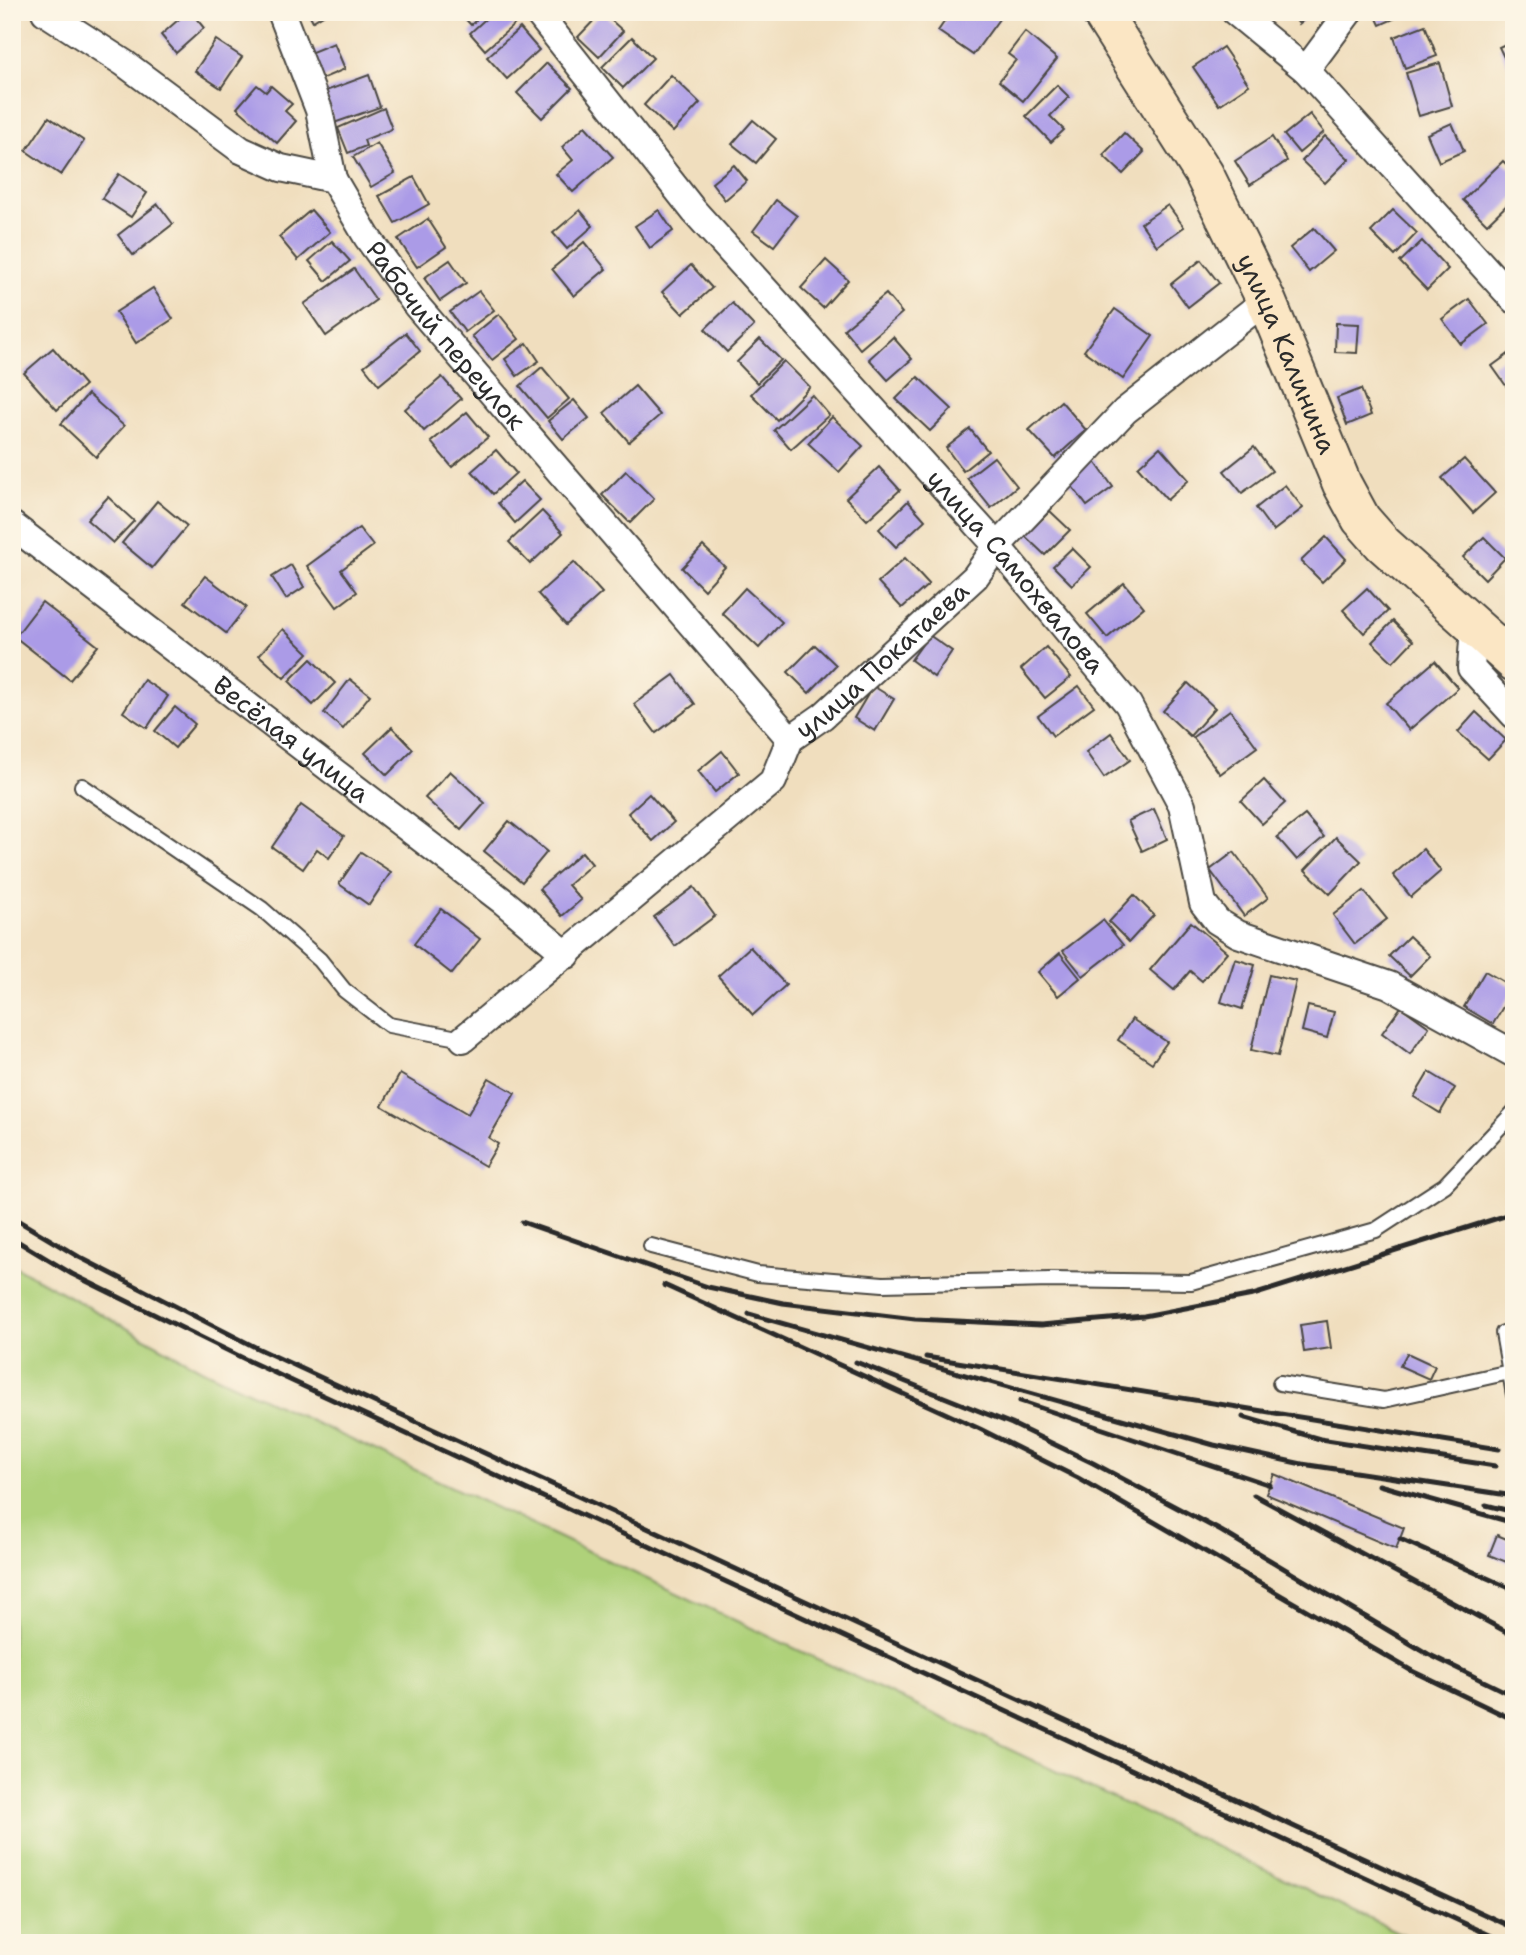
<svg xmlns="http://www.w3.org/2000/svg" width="1526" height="1955" font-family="'Shantell Sans',sans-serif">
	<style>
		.green { fill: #afd17a; stroke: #6d7e52; stroke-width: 2 }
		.building { fill: #ab9be7 }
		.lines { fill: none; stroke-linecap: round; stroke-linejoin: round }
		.lane-casing { stroke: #494641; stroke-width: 18 }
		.street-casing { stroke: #494641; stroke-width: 30 }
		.secondary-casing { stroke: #494641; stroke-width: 42 }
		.lane { stroke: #fff; stroke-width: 14 }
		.street { stroke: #fff; stroke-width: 26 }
		.secondary { stroke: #fbe6c4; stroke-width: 38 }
		.rail { stroke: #2b2b2b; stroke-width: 5 }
		.labels { text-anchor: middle; stroke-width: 6; stroke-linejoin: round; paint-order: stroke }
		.street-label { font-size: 26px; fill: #2b2b2b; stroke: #fcf5e5 }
	</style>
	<rect width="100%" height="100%" fill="#fcf5e5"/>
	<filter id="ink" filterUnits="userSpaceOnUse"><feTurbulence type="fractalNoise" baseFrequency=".0143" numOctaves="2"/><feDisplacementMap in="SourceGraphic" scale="14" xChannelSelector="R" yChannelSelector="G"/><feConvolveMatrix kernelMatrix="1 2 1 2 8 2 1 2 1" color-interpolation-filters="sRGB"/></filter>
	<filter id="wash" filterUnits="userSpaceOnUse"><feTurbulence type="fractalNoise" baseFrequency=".00686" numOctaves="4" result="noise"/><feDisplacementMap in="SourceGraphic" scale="28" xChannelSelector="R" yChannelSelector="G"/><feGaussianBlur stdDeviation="1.57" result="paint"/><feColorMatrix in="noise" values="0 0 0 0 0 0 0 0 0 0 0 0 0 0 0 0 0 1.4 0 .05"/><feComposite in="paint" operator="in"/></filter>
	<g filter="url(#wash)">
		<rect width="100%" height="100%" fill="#f0debe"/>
		<path class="green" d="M12,1265L203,1370L1421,1943H12Z"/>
		<g id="blocks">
			<g class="building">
				<path d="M187,12H191L204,28L176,53L161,35Z"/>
				<path d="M308,12H328L313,21Z"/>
				<path d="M459,12H484L471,25Z"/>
				<path d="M493,12H504L515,24L485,50L470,33Z"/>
				<path d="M602,12L623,31L599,57L578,37Z"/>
				<path d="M951,12H989L999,19L973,55L938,31Z"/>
				<path d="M1290,12H1313L1299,24Z"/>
				<path d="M1374,12H1409L1380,25Z"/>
				<path d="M1425,25L1437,56L1405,68L1394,37Z"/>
				<path d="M520,28L539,50L507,79L487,57Z"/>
				<path d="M1025,32L1057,59L1023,101L999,81L1016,60L1008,54Z"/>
				<path d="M632,37L653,58L623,88L602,67Z"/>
				<path d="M216,40L242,57L221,88L195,71Z"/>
				<path d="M1514,40V73L1512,74L1499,47Z"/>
				<path d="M334,43L345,69L319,80L307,54Z"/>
				<path d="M1223,47L1249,85L1219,105L1193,67Z"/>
				<path d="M547,63L572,88L542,118L517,93Z"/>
				<path d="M1440,63L1452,106L1419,116L1406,73Z"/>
				<path d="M369,75L380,107L334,123L323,92Z"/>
				<path d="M671,75L700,103L673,132L644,105Z"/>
				<path d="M257,85L266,92L271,86L292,104L285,111L296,121L277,143L237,108Z"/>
				<path d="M1057,85L1069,97L1050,116L1064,130L1051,142L1026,116Z"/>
				<path d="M384,108L392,129L364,140L366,146L348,153L338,128Z"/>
				<path d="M1310,114L1324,132L1299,153L1284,135Z"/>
				<path d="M49,117L84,141L61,175L26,151Z"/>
				<path d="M753,120L776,139L756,163L732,144Z"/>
				<path d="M1452,123L1464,151L1439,162L1427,134Z"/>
				<path d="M585,126L613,157L573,192L556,174L573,160L562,147Z"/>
				<path d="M1124,133L1144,152L1123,174L1103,155Z"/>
				<path d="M1325,136L1349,159L1325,183L1302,161Z"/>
				<path d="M1272,137L1287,161L1250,185L1235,161Z"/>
				<path d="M377,143L395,173L371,187L353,157Z"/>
				<path d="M1503,161L1514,172V198L1487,224L1463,200Z"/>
				<path d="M734,165L747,181L725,200L712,183Z"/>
				<path d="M119,174L147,193L131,217L102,198Z"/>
				<path d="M414,177L429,204L395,223L379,196Z"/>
				<path d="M776,200L797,216L774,246L753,231Z"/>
				<path d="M158,204L173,224L133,255L118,235Z"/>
				<path d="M1168,205L1184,227L1157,246L1141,223Z"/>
				<path d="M311,210L330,232L298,260L279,237Z"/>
				<path d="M580,210L593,226L567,249L553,233Z"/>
				<path d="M659,210L673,231L650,248L635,226Z"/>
				<path d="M1393,210L1417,233L1395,256L1371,232Z"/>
				<path d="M428,219L446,247L417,267L398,239Z"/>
				<path d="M1314,228L1334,251L1309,272L1290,248Z"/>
				<path d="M332,241L350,261L326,281L309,261Z"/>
				<path d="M1422,241L1448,269L1427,290L1400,262Z"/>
				<path d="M584,242L606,269L574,296L552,269Z"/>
				<path d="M450,260L466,283L440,301L424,278Z"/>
				<path d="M826,260L848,280L823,308L801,288Z"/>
				<path d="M1201,260L1219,283L1188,307L1171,284Z"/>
				<path d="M691,265L712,288L683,314L662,292Z"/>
				<path d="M354,269L376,300L326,336L304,304Z"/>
				<path d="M153,288L173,319L136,343L116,312Z"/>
				<path d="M479,291L494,310L465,332L450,312Z"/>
				<path d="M886,294L902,313L860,349L844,329Z"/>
				<path d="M1469,299L1488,324L1461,344L1442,319Z"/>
				<path d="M732,303L754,326L727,352L705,329Z"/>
				<path d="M1115,309L1153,336L1123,379L1084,351Z"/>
				<path d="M499,314L519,339L492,360L472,336Z"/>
				<path d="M1336,323L1359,324L1357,353L1335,352Z"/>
				<path d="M406,333L420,351L379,385L364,366Z"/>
				<path d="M893,337L912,359L888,380L869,359Z"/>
				<path d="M760,339L781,360L757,383L737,362Z"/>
				<path d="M527,343L539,361L517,376L505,359Z"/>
				<path d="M53,348L85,385L57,410L24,373Z"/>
				<path d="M1514,350V397L1492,366Z"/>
				<path d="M784,361L810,387L777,420L751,394Z"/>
				<path d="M542,367L569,399L547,418L520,386Z"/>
				<path d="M442,377L461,399L424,431L405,409Z"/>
				<path d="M918,377L952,409L930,431L896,399Z"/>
				<path d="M635,386L660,415L629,442L604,413Z"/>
				<path d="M1361,389L1371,415L1347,425L1337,398Z"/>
				<path d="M88,394L124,426L96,457L61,424Z"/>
				<path d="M812,395L829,415L791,449L774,430Z"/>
				<path d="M574,400L589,418L563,439L548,421Z"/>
				<path d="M1061,401L1086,430L1055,458L1029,430Z"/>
				<path d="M467,412L488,437L452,467L431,442Z"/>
				<path d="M832,417L863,446L839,472L808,443Z"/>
				<path d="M970,429L988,451L963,471L946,448Z"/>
				<path d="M1160,447L1189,480L1167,500L1138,467Z"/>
				<path d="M1254,447L1272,471L1242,493L1224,471Z"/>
				<path d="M496,450L516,473L493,494L472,471Z"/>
				<path d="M994,457L1017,486L991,508L967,478Z"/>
				<path d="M1093,459L1113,487L1087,506L1066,478Z"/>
				<path d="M1464,459L1495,493L1473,513L1442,478Z"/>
				<path d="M879,467L900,490L867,520L846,498Z"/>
				<path d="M626,471L654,499L630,523L602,495Z"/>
				<path d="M522,481L540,500L515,523L498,503Z"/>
				<path d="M1285,485L1303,508L1273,531L1256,508Z"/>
				<path d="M108,497L134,521L113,543L87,520Z"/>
				<path d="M157,501L187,526L152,568L122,543Z"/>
				<path d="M908,501L925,520L896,547L879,529Z"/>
				<path d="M542,511L563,533L530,564L509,542Z"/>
				<path d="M1050,511L1070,530L1045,555L1025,536Z"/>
				<path d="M359,528L373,546L341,570L357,592L337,607L307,566Z"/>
				<path d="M1326,537L1346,559L1322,582L1301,561Z"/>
				<path d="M1484,537L1505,558L1485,579L1463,557Z"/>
				<path d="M703,546L725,567L704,590L682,568Z"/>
				<path d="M1072,548L1091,567L1072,585L1053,566Z"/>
				<path d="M905,558L929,584L902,608L878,582Z"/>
				<path d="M574,562L602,593L566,625L538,594Z"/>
				<path d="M291,565L304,587L286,599L272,577Z"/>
				<path d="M205,576L246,607L226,633L185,602Z"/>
				<path d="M1124,583L1144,607L1107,638L1087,614Z"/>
				<path d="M745,588L782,622L759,648L722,613Z"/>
				<path d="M1367,588L1388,611L1364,633L1343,610Z"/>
				<path d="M42,602L98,646L70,680L15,637Z"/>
				<path d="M1393,621L1413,641L1393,662L1372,642Z"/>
				<path d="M283,629L308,653L284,678L259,655Z"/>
				<path d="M929,635L952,651L934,677L911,660Z"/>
				<path d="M815,645L836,665L809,693L788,672Z"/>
				<path d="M1046,647L1071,677L1045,698L1021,669Z"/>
				<path d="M311,659L335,683L313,705L289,681Z"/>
				<path d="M1435,661L1458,688L1409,730L1386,703Z"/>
				<path d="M674,675L695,704L656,733L634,704Z"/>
				<path d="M350,679L370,695L343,729L324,713Z"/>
				<path d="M144,680L168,696L147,728L123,712Z"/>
				<path d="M1188,683L1215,708L1190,736L1163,711Z"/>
				<path d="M873,686L894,699L875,731L854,718Z"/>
				<path d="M1079,686L1094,706L1053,736L1038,716Z"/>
				<path d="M175,707L195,724L175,748L155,731Z"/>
				<path d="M1230,710L1257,747L1220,774L1193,737Z"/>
				<path d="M1476,712L1506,740L1488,759L1458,732Z"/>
				<path d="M392,727L413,749L387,775L365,753Z"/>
				<path d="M1111,733L1130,760L1104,778L1086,752Z"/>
				<path d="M722,751L739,773L715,792L698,771Z"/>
				<path d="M450,771L485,803L461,830L425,798Z"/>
				<path d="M1264,780L1285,803L1262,824L1241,801Z"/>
				<path d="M649,794L674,822L653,841L628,813Z"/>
				<path d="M301,805L344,836L329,858L317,849L303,869L272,847Z"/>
				<path d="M1154,809L1167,839L1142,851L1128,821Z"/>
				<path d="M1305,815L1324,837L1297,860L1277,837Z"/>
				<path d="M509,821L547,852L522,882L484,851Z"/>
				<path d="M1336,837L1361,861L1330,894L1305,870Z"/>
				<path d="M1423,849L1441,871L1411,897L1393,875Z"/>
				<path d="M361,852L391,872L369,905L339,884Z"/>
				<path d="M582,852L592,864L568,885L581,900L562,916L539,889Z"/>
				<path d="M1234,852L1268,898L1244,916L1210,870Z"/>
				<path d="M694,887L715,916L675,946L654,917Z"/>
				<path d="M1364,891L1387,919L1355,944L1333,915Z"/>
				<path d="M1134,895L1154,915L1129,942L1109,922Z"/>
				<path d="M441,909L480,939L452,974L414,944Z"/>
				<path d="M1103,920L1123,945L1083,976L1063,951Z"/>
				<path d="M1191,922L1227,952L1202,981L1190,971L1174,990L1150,970Z"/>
				<path d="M1409,936L1430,956L1410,976L1389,956Z"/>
				<path d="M750,947L786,985L753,1015L718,976Z"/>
				<path d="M1060,953L1080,978L1058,996L1038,972Z"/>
				<path d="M1235,959L1255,965L1242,1009L1221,1002Z"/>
				<path d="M1485,971L1514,988L1493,1024L1464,1007Z"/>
				<path d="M1269,975L1296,981L1278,1056L1251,1050Z"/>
				<path d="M1308,1006L1334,1012L1327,1038L1302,1031Z"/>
				<path d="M1401,1007L1429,1027L1410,1054L1382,1033Z"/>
				<path d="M1132,1019L1167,1042L1152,1063L1118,1040Z"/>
				<path d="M1429,1072L1455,1088L1440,1113L1414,1097Z"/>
				<path d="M400,1074L468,1114L489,1078L515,1093L489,1138L498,1144L485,1166L382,1106Z"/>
				<path d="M1327,1321L1331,1348L1304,1352L1300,1325Z"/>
				<path d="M1407,1353L1435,1366L1429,1379L1400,1366Z"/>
				<path d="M1274,1474L1404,1528L1396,1549L1266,1494Z"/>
				<path d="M1497,1535L1514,1542V1565L1489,1555Z"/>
			</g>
		</g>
	</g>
	<g filter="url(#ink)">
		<use href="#blocks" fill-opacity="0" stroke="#494641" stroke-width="2"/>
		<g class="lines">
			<g class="lane-casing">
				<g id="lane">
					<path d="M82,786L262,909L320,960L344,990L389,1025L463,1039"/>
					<path d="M651,1246L758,1274L883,1284L1051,1280L1191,1282L1376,1230L1445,1185L1514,1112"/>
					<path d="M1503,1333L1514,1395"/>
					<path d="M1280,1383L1384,1400L1514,1371"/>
				</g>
			</g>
			<g class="street-casing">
				<g id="street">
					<path id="s1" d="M45,12L124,63L241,150L281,168L333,179L367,237L417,306L790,739"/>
					<path d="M281,12L319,110L333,179"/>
					<path id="s2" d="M537,12L694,211L997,546L1128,704L1182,805L1203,903L1217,921L1238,934L1389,985L1514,1054"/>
					<path d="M1235,12L1306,70L1514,300"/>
					<path d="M1306,70L1349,12"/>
					<path id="s3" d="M12,525L504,902L567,955"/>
					<path d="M1474,626L1471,668L1514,715"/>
					<path id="s4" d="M463,1039L773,781L790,739L823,716L975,577L997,546L1125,411L1266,300"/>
				</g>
			</g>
			<g class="secondary-casing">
				<g id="secondary">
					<path id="s5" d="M1101,12L1204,174L1266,300L1342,484L1361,519L1383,544L1514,662"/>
				</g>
			</g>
			<use href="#lane" class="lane"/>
			<use href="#street" class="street"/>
			<use href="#secondary" class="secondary"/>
			<g class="rail">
				<path d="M12,1217L79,1257L257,1348L1514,1928"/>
				<path d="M522,1222L708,1287L783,1303L915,1319L1041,1325L1144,1316L1253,1295L1514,1213"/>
				<path d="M12,1238L72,1274L251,1362L1507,1943"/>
				<path d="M664,1285L980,1429L1078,1478L1412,1671L1514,1720"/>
				<path d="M749,1314L1214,1445L1302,1464L1514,1496"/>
				<path d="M926,1357L1499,1449"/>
				<path d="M856,1362L1012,1424L1093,1463L1221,1531L1428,1654L1514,1696"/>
				<path d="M1020,1401L1270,1485"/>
				<path d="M1243,1417L1320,1439L1495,1466"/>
				<path d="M1379,1485L1514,1523"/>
				<path d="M1254,1495L1514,1636"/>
				<path d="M1486,1505L1514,1512"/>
				<path d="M1400,1539L1514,1590"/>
			</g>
		</g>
	</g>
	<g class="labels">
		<g class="street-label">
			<text dy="9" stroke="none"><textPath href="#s1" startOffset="530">Рабочий переулок</textPath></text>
			<text dy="9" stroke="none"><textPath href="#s5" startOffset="390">улица Калинина</textPath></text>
			<text dy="9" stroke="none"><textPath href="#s2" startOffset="737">улица Самохвалова</textPath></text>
			<text dy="9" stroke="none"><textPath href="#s4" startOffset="570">улица Покатаева</textPath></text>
			<text dy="9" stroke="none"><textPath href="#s3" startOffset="352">Весёлая улица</textPath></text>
		</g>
	</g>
	<rect width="1526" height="1955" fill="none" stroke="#fcf5e5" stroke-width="42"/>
</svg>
